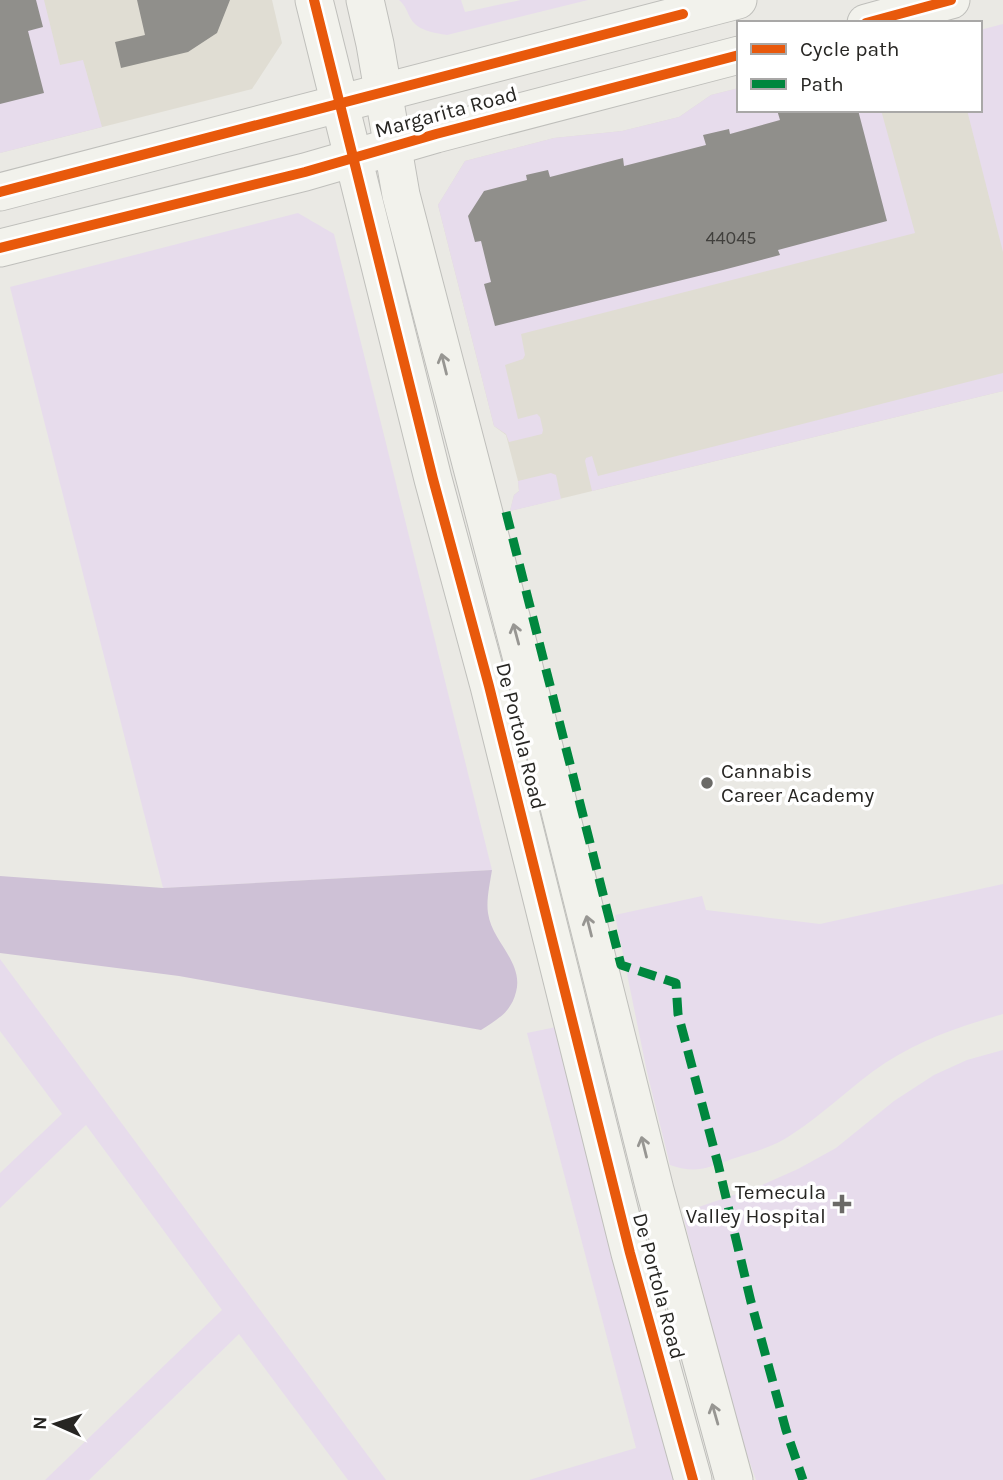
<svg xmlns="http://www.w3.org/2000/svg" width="1003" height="1480" font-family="Karla,sans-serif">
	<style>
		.built { fill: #e0ddd3 }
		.green { fill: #e7dcec }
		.forest { fill: #cec1d6 }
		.building { fill: #908f8b }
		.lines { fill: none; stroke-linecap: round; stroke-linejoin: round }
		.secondary-casing { stroke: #bfbfbb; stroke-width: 39 }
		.secondary { stroke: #f2f2ec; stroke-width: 37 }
		.quiet { stroke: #00873e; stroke-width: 9; stroke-dasharray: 18 9; stroke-linecap: butt }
		.cycleway-casing { stroke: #fff; stroke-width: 15 }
		.cycleway { stroke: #e8590c; stroke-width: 10 }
		.oneway { stroke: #979692 }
		.poi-dot { fill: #6b6a67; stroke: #fff; stroke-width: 2.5 }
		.labels { text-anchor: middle; stroke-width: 7; stroke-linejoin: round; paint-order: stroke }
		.number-label { font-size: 18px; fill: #41403d }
		.street-label { font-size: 21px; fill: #272623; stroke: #fff }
		.poi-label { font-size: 21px; fill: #272623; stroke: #fff; text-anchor: start }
	</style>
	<rect width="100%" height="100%" fill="#eae9e4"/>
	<g class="built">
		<path d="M0,0H272L282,43L252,89L0,153Z"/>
		<path d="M739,88V110H980L1003,149V391L510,511L514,495L519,491L518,481L506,435L494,426L438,205L465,161L554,138L622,131L679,117L711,95Z"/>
	</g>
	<g class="green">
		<path d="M0,0H44L60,65L83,60L102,127L0,153Z"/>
		<path d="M399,0H461L465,12L521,0H588L447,35C435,33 418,31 411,19C407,12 406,6 399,0Z"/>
		<path d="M1003,24V252L967,110H980V30Z"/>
		<path d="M739,88V110H881L915,233L521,334L525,355L523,359L505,365L518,419L537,414L540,417L543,430L542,434L509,442L506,434L494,426L438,205L465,161L554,138L622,131L679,117L711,95Z"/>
		<path d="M298,213L334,234L492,870L163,888L10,287Z"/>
		<path d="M1003,373V391L592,491L585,461L586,458L592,456L598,476Z"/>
		<path d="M551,473L556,475L561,499L510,511L514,495L519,491L518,481Z"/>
		<path d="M1003,884V1014C961,1026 922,1039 885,1063C852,1085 824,1114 791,1135C774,1147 751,1153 732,1159C707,1168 696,1174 670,1165L647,1072L615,915L702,896L706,910L820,924Z"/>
		<path d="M0,959L386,1480H348L239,1334L89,1480H45L222,1310L86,1125L0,1208V1173L62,1114L0,1031Z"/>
		<path d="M561,1026L681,1480H529L636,1448L527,1033Z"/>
		<path d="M1003,1050V1480H756C725,1395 706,1306 684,1219L687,1211L760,1186L798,1169L836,1148L894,1101L934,1075L967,1060Z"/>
	</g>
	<path class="forest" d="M492,870C490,883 486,900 488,913C492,942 524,962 516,992C511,1012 498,1019 481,1030L179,976L0,953V876L163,888Z"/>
	<g class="building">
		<path d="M0,0H36L43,27L28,31L44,93L0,104Z"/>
		<path d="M137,0H230L217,33L188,52L121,68L115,42L145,35Z"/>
		<path d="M777,110H858L887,221L778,250L780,255L723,270L495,326L484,284L491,282L481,241L475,242L468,216L484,191L527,180L526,175L548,170L550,177L623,158L624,166L706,145L703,135L729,129L730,134L780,120Z"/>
	</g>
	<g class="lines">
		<g class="secondary-casing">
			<g id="secondary">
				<path d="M314,0L433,479L489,686L630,1253L693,1480"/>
				<path d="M365,0L375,44L401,195L522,659L655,1190L734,1480"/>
				<path d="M866,23L951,0"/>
				<path d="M0,192L738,0"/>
				<path d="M0,248L305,172L436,134L739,55"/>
			</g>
		</g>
		<use href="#secondary" class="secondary"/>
		<path class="quiet" d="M506,512L621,965L676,983L678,1014L718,1164L751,1302L786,1430L803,1480"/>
		<g class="cycleway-casing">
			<g id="cycleway">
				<path d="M314,0L433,479L489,686L630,1253L693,1480"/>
				<path d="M866,23L951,0"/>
				<path d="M0,192L683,14"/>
				<path d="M0,248L305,172L436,134L739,55"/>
			</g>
		</g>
		<use href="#cycleway" class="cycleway"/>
	</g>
	<defs><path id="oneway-shaft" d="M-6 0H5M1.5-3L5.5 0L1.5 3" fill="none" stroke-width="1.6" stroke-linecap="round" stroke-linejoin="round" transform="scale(1.75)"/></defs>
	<g class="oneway">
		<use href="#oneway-shaft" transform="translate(444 364) rotate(-104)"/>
		<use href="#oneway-shaft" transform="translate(516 634) rotate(-105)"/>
		<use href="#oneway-shaft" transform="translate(589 926) rotate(-104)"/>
		<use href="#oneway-shaft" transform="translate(644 1147) rotate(-104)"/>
		<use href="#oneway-shaft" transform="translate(715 1414) rotate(-106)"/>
	</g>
	<g class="poi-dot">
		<circle cx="707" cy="783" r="7"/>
		<path d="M838.5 1193.5h7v7h7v7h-7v7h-7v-7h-7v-7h7z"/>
	</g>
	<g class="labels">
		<g class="number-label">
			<text x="731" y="244">44045</text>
		</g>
		<g class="street-label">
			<text transform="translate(446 112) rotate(-15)" y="7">Margarita Road</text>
			<text transform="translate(521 736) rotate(76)" y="7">De Portola Road</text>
			<text transform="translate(659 1286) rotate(75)" y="7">De Portola Road</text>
		</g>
		<g class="poi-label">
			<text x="721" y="778">Cannabis<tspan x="721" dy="24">Career Academy</tspan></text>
			<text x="826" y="1199" text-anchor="end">Temecula<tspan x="826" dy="24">Valley Hospital</tspan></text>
		</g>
	</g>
	<rect x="737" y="21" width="245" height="91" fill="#ffffff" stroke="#a9a8a7" stroke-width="2"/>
	<rect x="751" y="44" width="35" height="10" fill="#e8590c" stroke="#a9a8a7" stroke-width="2"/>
	<text x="800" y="56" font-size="21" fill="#272623">Cycle path</text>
	<rect x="751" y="79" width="35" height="10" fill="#00873e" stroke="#a9a8a7" stroke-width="2"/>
	<text x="800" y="91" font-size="21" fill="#272623">Path</text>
	<g transform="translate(56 1424) rotate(273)" stroke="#ffffff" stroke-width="5" paint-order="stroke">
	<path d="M0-5L12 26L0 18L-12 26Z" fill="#272623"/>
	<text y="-10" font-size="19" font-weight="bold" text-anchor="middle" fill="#272623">N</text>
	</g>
</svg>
